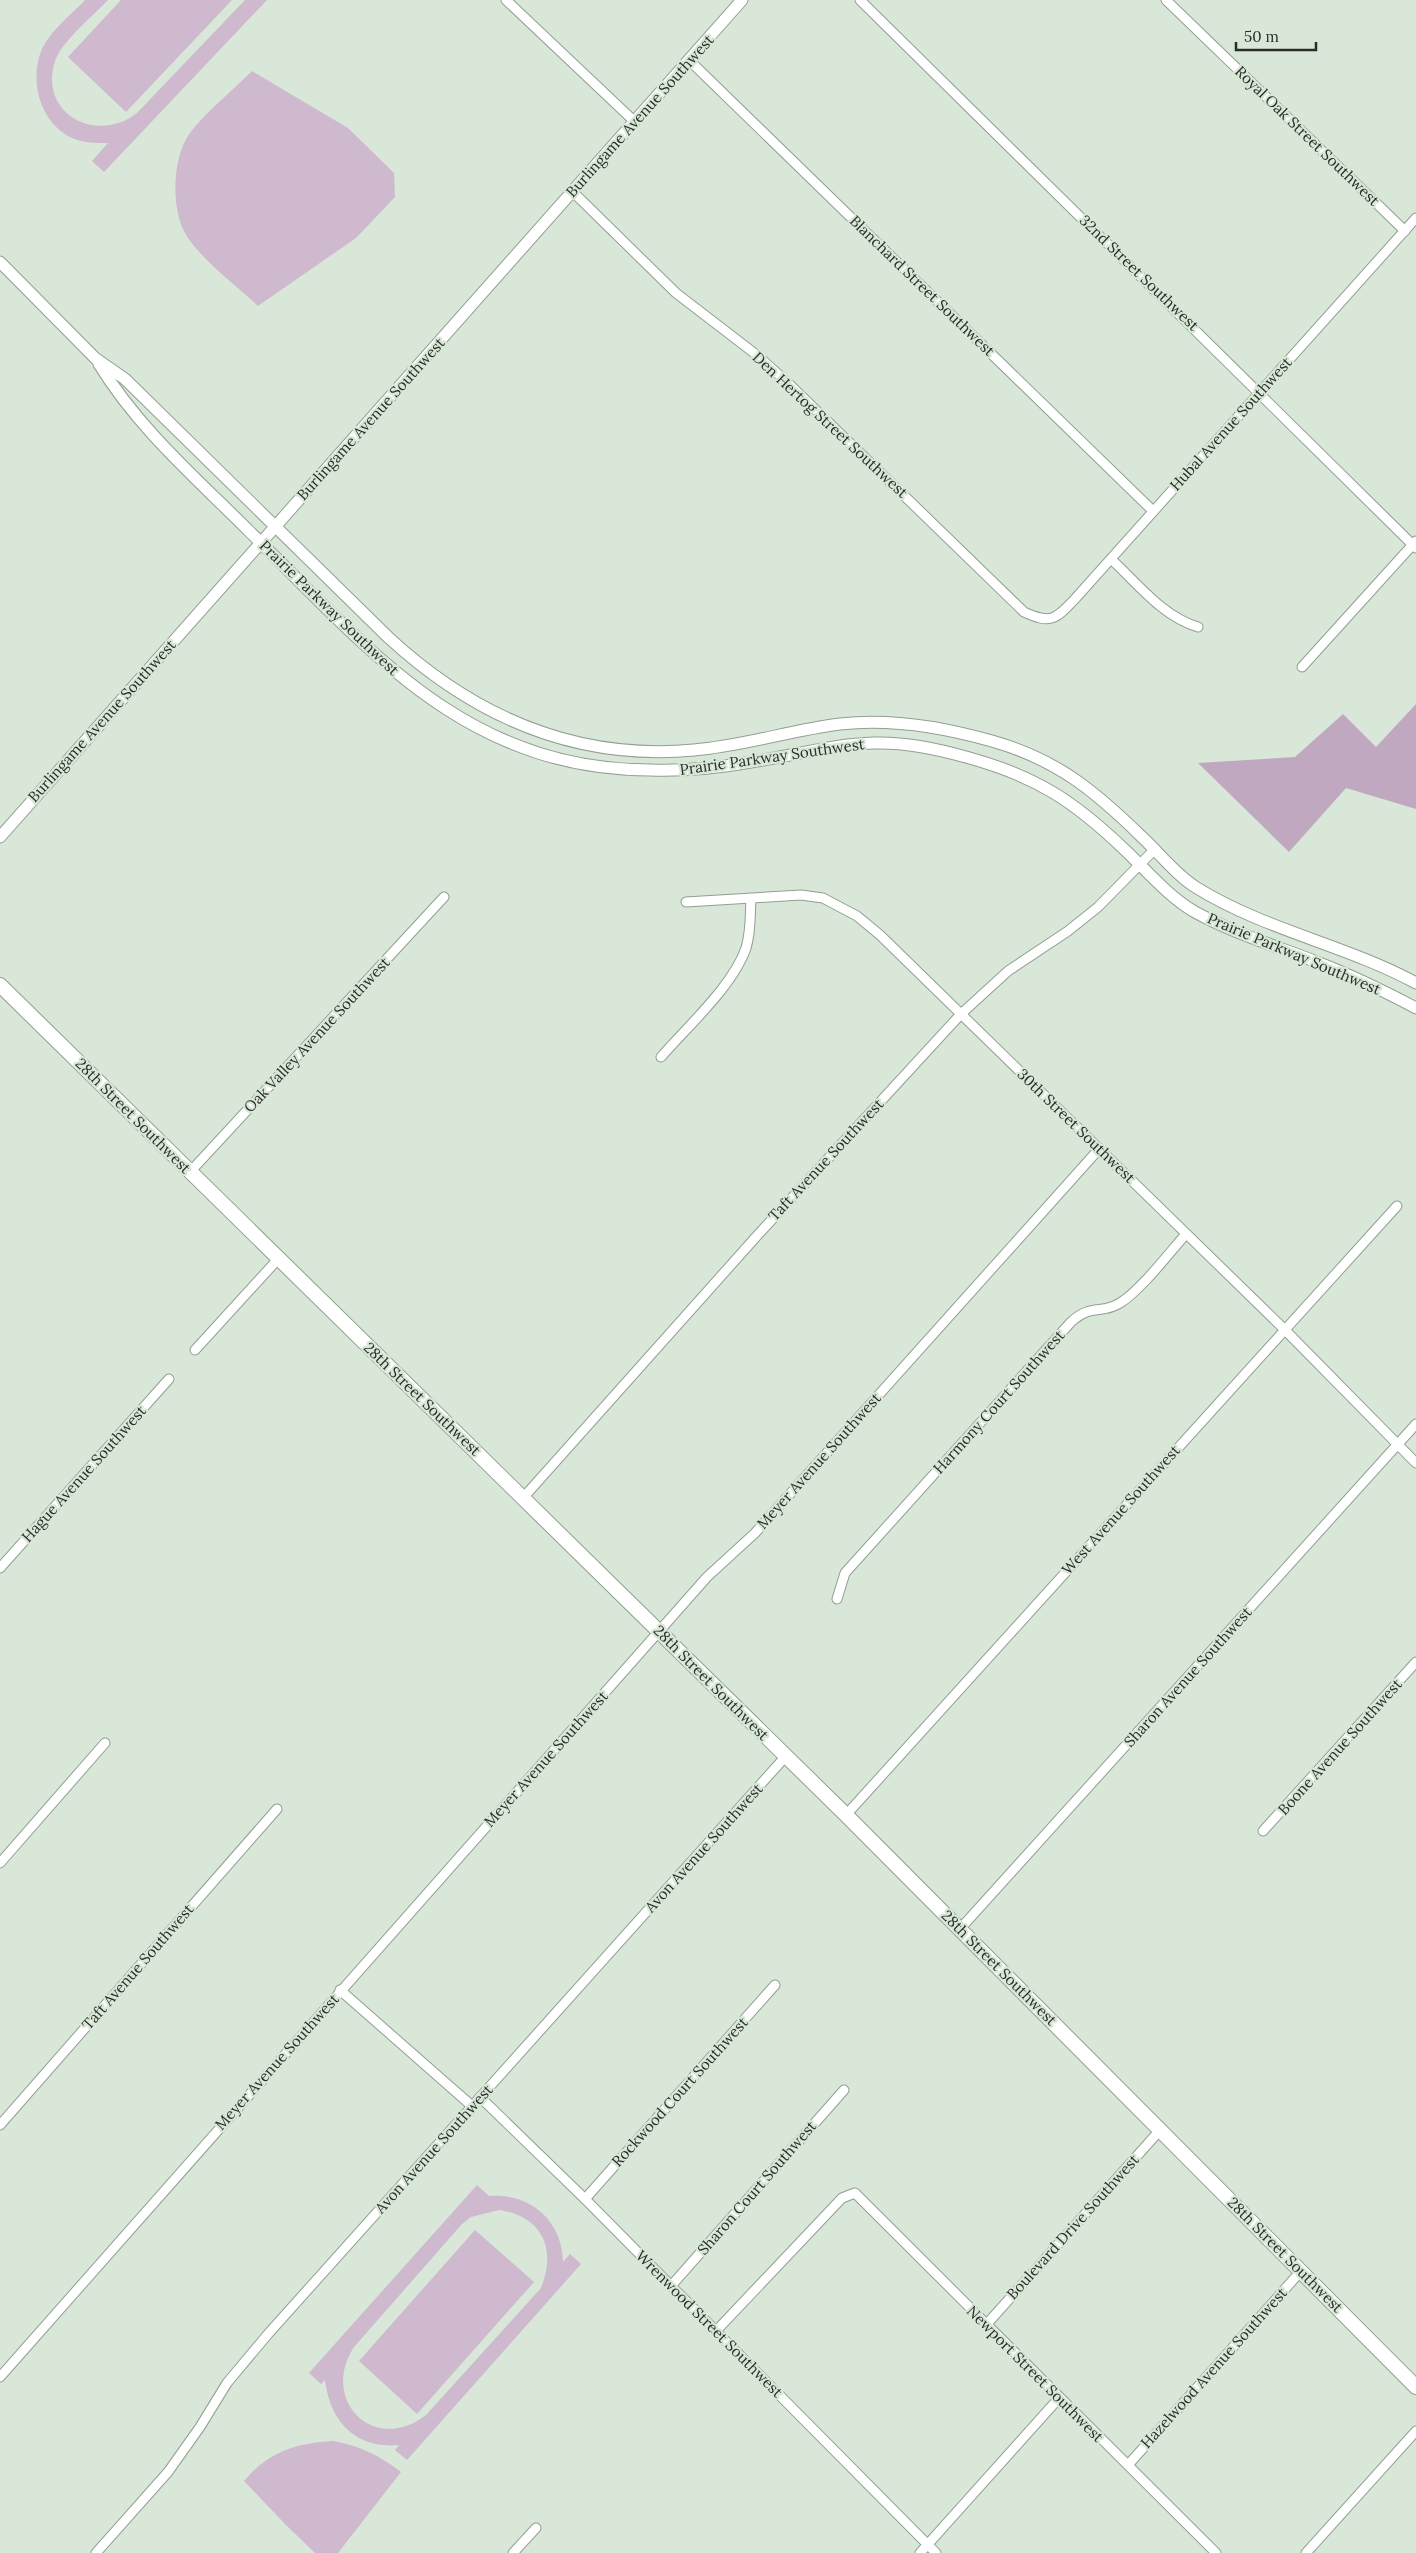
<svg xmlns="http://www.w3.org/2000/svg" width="1416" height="2553" font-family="Lora,serif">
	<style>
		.green { fill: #ceb9cf; fill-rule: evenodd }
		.forest { fill: #c0a8c1 }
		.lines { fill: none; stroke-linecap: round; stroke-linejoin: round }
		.minor-casing { stroke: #919f91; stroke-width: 11 }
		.tertiary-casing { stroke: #919f91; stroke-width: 13 }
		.primary-casing { stroke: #919f91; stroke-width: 16 }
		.minor { stroke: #fff; stroke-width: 9 }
		.tertiary { stroke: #fff; stroke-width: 11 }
		.primary { stroke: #fff; stroke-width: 14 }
		.labels { text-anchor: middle; stroke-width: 4.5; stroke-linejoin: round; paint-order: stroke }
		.street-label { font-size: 15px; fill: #282d27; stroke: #d8e7d7 }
	</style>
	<rect width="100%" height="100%" fill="#d8e7d7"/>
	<g class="green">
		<path d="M85,0H108C93,16 62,41 55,61C38,113 96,145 137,113L245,0H267L104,172L92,161L108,143C95,143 82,143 70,137C39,121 29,79 42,49C51,30 71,15 85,0Z"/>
		<path d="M121,0H232L126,112L68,57Z"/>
		<path d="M252,71L348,128L394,173L395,197L356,238L258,306C238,287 198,257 185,233C171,208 172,157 190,133C205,113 233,90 252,71Z"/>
		<path d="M477,2185L489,2196C530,2193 562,2220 563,2262L570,2254L581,2264L407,2460L395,2450L399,2445C356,2449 330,2422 325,2380L321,2384L309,2373ZM499,2210C542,2216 557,2249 541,2288L426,2415C375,2455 319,2401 354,2347L462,2224L471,2217Z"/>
		<path d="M475,2230L534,2282L417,2414L359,2361Z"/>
		<path d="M333,2441C360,2446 379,2455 401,2472L338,2553H315L286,2525L244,2481C268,2452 296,2443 333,2441Z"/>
	</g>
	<path class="forest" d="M1416,704V809L1346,788L1289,852L1198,763L1295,757L1343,714L1376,747Z"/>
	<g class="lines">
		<g class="minor-casing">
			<g id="minor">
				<path d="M506,0L635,122"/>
				<path d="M860,0L1416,548"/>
				<path d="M1166,0L1405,231"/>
				<path d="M690,61L1153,511"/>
				<path d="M573,192L676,293L758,356L789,384L1024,612C1050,624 1055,620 1074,600L1416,218"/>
				<path d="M1111,559C1137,583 1163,617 1198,627"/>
				<path d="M1302,667L1416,541"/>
				<path d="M686,902L801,895L823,898L857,916L880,935L1284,1329L1416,1463"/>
				<path d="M661,1057C687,1027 733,986 746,948C751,932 750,915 751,899"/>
				<path d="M190,1172L444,897"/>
				<path d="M195,1350L279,1258"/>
				<path d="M523,1498L755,1238L961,1014L1008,971L1068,931L1098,907L1155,849"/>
				<path d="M0,1568L169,1379"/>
				<path d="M837,1599L845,1573L1071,1322C1092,1303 1101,1315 1120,1303C1141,1290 1169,1253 1186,1234"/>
				<path d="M846,1815L1397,1206"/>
				<path d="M1263,1831L1416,1662"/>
				<path d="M0,1863L105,1743"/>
				<path d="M960,1929L1416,1424"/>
				<path d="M340,1990L472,2106"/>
				<path d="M480,2097L585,2199L936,2553"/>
				<path d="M0,2125L277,1809"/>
				<path d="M585,2199L775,1985"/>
				<path d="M671,2286L844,2090"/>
				<path d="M986,2325L1161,2129"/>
				<path d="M716,2331L842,2198L855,2193L1216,2553"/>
				<path d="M0,2377L707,1577L755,1533L1099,1149"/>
				<path d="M1128,2465L1301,2271"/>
				<path d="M96,2553L168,2472L200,2427L227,2383L268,2334L786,1756"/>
				<path d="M513,2553L536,2528"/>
				<path d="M920,2553L1059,2398"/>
				<path d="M1306,2553L1416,2431"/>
			</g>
		</g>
		<g class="tertiary-casing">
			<g id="tertiary">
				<path d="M0,262L95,358L125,379L389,638C475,717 576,761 694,750C744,746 791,730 840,724C891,718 943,727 992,741C1058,760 1095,791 1143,838C1160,854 1177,876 1197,888C1265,930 1346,945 1416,983"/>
				<path d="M99,364C138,428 196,478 249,531C370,650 465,769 650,770C684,771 718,768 751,762C792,756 833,744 874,743C904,742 938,749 966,757C1036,776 1074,801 1125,850C1147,871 1169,897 1195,912C1233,933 1276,946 1317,962C1351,975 1384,991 1416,1008"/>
				<path d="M0,837L742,0"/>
			</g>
		</g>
		<g class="primary-casing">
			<path id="primary" d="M0,985L846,1815L1416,2387"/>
		</g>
		<use href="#minor" class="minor"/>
		<use href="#tertiary" class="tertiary"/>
		<use href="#primary" class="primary"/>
	</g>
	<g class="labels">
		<g class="street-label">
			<text transform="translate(640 116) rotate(-48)" y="5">Burlingame Avenue Southwest</text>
			<text transform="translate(1307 136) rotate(44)" y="5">Royal Oak Street Southwest</text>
			<text transform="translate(1139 273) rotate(44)" y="5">32nd Street Southwest</text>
			<text transform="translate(922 286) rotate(44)" y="5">Blanchard Street Southwest</text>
			<text transform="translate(371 419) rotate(-48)" y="5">Burlingame Avenue Southwest</text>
			<text transform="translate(1231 424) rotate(-48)" y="5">Hubal Avenue Southwest</text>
			<text transform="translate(830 425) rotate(43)" y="5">Den Hertog Street Southwest</text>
			<text transform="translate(329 608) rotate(44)" y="5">Prairie Parkway Southwest</text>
			<text transform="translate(102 721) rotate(-48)" y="5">Burlingame Avenue Southwest</text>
			<text transform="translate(772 757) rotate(-8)" y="5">Prairie Parkway Southwest</text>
			<text transform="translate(1294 954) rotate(23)" y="5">Prairie Parkway Southwest</text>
			<text transform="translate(317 1035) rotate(-47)" y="5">Oak Valley Avenue Southwest</text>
			<text transform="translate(133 1116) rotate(45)" y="5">28th Street Southwest</text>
			<text transform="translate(1076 1126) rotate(44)" y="5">30th Street Southwest</text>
			<text transform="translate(826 1160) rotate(-47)" y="5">Taft Avenue Southwest</text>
			<text transform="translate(422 1399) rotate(44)" y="5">28th Street Southwest</text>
			<text transform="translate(999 1402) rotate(-48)" y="5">Harmony Court Southwest</text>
			<text transform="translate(819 1461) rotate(-48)" y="5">Meyer Avenue Southwest</text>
			<text transform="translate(84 1474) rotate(-48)" y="5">Hague Avenue Southwest</text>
			<text transform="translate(1121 1510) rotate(-48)" y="5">West Avenue Southwest</text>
			<text transform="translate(1188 1677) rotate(-48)" y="5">Sharon Avenue Southwest</text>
			<text transform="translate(711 1683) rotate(45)" y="5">28th Street Southwest</text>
			<text transform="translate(1340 1747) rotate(-48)" y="5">Boone Avenue Southwest</text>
			<text transform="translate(546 1759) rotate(-48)" y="5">Meyer Avenue Southwest</text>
			<text transform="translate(704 1848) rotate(-48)" y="5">Avon Avenue Southwest</text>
			<text transform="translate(138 1967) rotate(-49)" y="5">Taft Avenue Southwest</text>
			<text transform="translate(999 1968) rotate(45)" y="5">28th Street Southwest</text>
			<text transform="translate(277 2062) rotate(-48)" y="5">Meyer Avenue Southwest</text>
			<text transform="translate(680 2092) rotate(-48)" y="5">Rockwood Court Southwest</text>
			<text transform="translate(434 2149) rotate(-48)" y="5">Avon Avenue Southwest</text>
			<text transform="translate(757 2188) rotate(-49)" y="5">Sharon Court Southwest</text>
			<text transform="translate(1073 2227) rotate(-48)" y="5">Boulevard Drive Southwest</text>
			<text transform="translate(1285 2255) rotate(45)" y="5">28th Street Southwest</text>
			<text transform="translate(709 2324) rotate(45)" y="5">Wrenwood Street Southwest</text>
			<text transform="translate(1214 2368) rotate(-48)" y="5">Hazelwood Avenue Southwest</text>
			<text transform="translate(1035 2374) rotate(45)" y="5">Newport Street Southwest</text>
		</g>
	</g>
	<path d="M1236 42v8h80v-8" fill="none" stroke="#282d27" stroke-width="2.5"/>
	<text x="1244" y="42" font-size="15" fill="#282d27" stroke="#d8e7d7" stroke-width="4" paint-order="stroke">50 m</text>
</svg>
